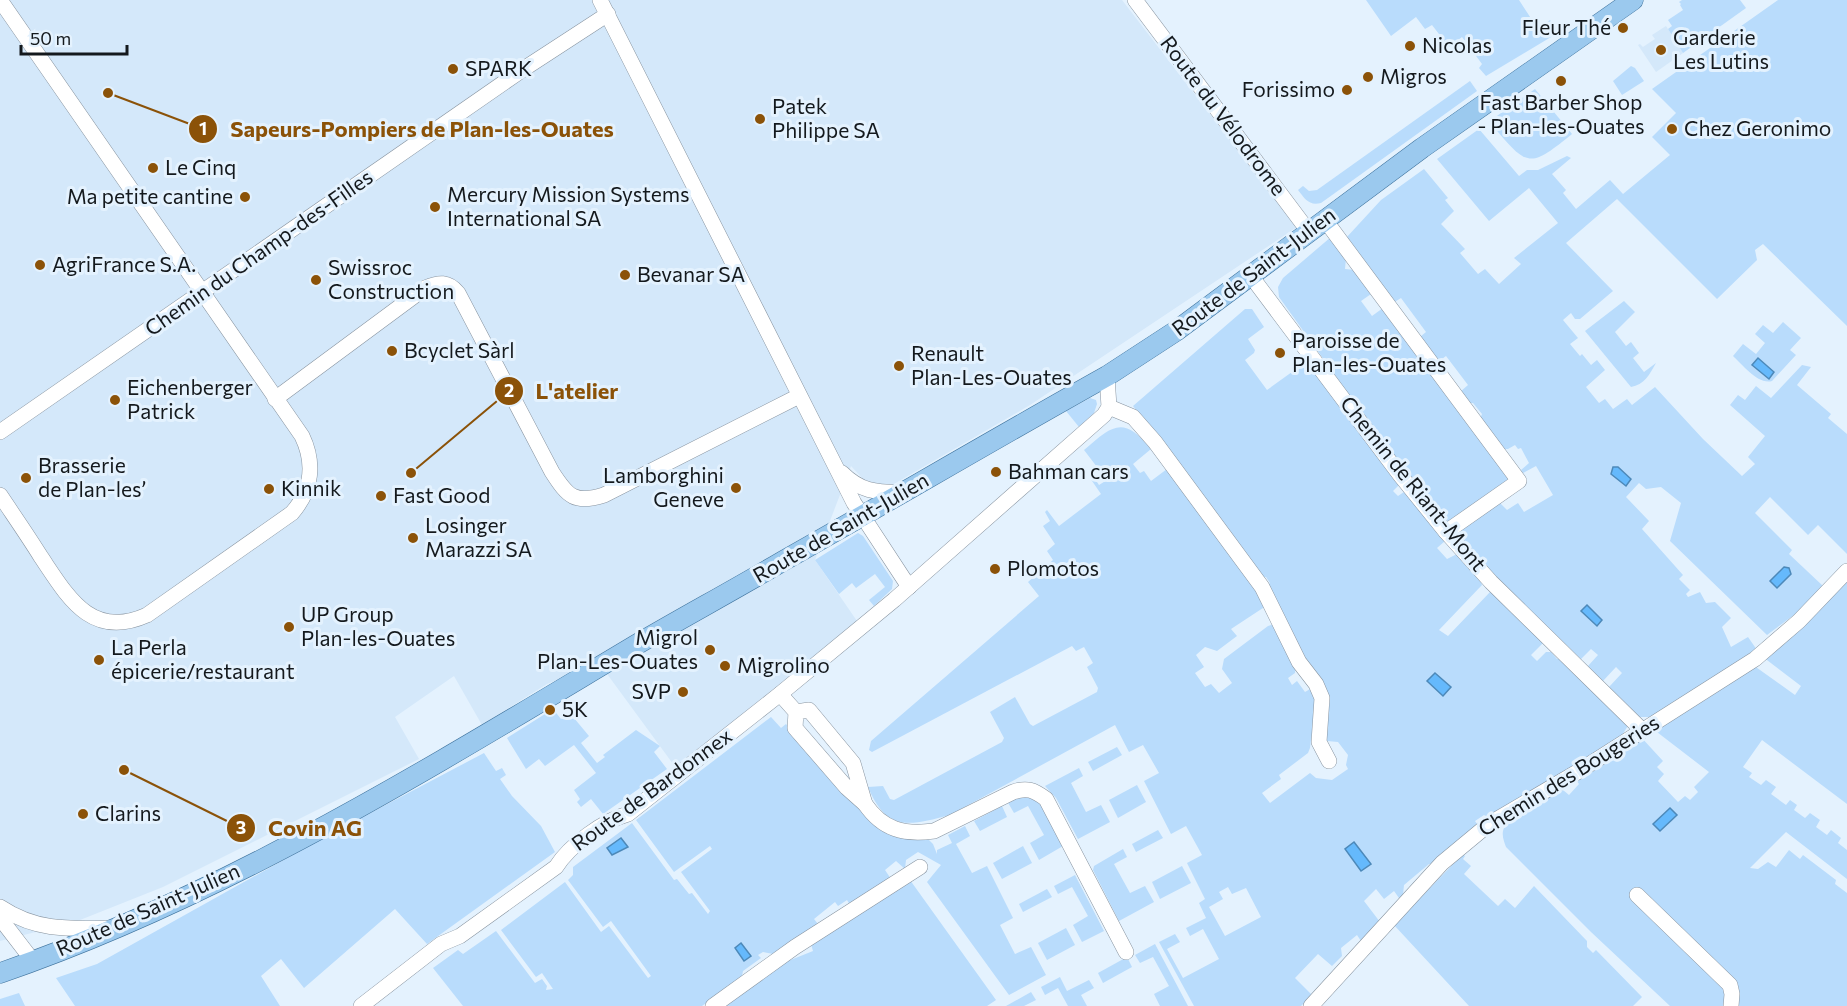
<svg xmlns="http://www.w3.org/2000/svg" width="1847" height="1006" font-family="Commissioner,sans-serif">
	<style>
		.built { fill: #d4e8fa }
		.green { fill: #b9dcfc; fill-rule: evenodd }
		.water { fill: #65b9fc; stroke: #4d89b9; stroke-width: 1.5 }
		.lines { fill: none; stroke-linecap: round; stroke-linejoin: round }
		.minor-casing { stroke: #8894a0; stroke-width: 16 }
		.major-casing { stroke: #40749e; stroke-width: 21 }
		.minor { stroke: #fff; stroke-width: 15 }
		.major { stroke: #9bc9ee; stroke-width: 20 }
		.poi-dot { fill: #8b5208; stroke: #e4f2fe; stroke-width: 2 }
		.labels { text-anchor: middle; stroke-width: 6; stroke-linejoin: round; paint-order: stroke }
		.poi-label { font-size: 21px; fill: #14191d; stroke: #e4f2fe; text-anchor: start }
		.street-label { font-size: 21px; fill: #14191d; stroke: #e4f2fe }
		.leader { fill: none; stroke: #8b5208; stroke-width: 2 }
		.callout-dot { fill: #8b5208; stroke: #e4f2fe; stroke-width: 2 }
		.mark-label { font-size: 18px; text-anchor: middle; font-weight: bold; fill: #fff }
		.callout-label { font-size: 22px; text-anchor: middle; font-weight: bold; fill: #8b5208; stroke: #e4f2fe; stroke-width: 6; stroke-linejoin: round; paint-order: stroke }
	</style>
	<rect width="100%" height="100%" fill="#e4f2fe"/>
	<g class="built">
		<path d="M0,0H1122L1297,227L1030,405L894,484L880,485L864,480L851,466L815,560L857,621L676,768L599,663L547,684L482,725L454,676L395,717L419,759L163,887L75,922L0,941Z"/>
		<path d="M1666,26L1683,53L1656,72L1638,45L1640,44L1643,47L1655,39L1652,35Z"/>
	</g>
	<g class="green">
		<path d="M1366,0H1519L1538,29L1550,20L1555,27L1556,34L1486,76L1479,68L1482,64L1462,37L1449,47L1432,25L1425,29L1416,17L1391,36Z"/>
		<path d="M1682,0H1740L1746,8L1683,53L1668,29L1672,26L1668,20L1683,10L1680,5L1681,4L1679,2Z"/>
		<path d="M1778,0H1847V326L1763,244L1755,250L1757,260L1717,299L1617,199L1566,243L1613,291L1580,319H1575L1571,313L1563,320L1578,338L1570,344L1580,356L1582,354L1591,365L1597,360L1605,370L1586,387L1599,403L1605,399L1613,409L1627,399L1632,405L1655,387L1703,439L1742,476L1755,464L1748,457L1765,436L1730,405L1738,395L1745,400L1756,386L1771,398L1802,365L1811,367L1797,385L1831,414L1828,418L1847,434V554L1818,525L1808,535L1770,497L1755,513L1792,550L1789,554L1823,586L1802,609L1767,635L1670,541L1681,503L1661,487L1646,489L1639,483L1626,497L1649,521L1642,529L1683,575L1679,579L1690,590L1686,594L1688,597L1700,592L1706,603L1715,602L1731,618L1722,627L1731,647L1748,637L1757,650L1652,717H1640L1609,687L1622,673L1616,667L1603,681L1588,666L1598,655L1591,649L1581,659L1513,594L1455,533L1499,502L1507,510L1518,503L1524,512L1553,495L1536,466L1523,473L1521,470L1529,463L1521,448L1518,449L1515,445L1508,449H1502L1480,419L1482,414L1473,403H1468L1460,392L1468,385L1446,356L1438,362L1420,337L1426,332L1401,298L1393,303L1346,238L1381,200L1424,169L1448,198L1445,200L1454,211L1441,224L1465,249L1460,253L1478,274L1485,269L1499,284L1521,264L1514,258L1558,223L1529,188L1489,221L1437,159L1479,129L1519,176L1527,170H1538L1567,156L1571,158L1552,174L1566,190L1563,193L1576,209L1610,180L1623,194L1670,155L1652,137L1676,113L1652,89Z"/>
		<path d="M1631,66L1635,68L1644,81L1622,95L1613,81Z"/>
		<path d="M1470,81L1477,91L1321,203C1309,206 1305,199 1298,190L1303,186L1309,191L1317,190Z"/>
		<path d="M1535,89L1572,134C1530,168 1528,168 1493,126L1494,118Z"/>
		<path d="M1331,237L1346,258L1345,269L1355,270L1371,294L1361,301L1372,316L1383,308L1511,479L1448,524L1401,467L1279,297L1278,287L1283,278Z"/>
		<path d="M1624,301L1635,312L1615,332L1626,346L1631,342L1639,353L1633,358L1644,372L1656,363C1650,374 1644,385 1631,387L1585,331Z"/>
		<path d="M1245,309H1252L1264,327L1248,339L1255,350L1254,353L1245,360L1267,390L1310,359L1400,484L1393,491L1398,496L1404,492L1445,541L1437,548L1447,559L1457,554L1479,578L1482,585L1439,630L1448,636L1491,591L1544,642L1531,655L1537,661L1546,652H1551L1557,659H1563L1629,724L1621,737L1487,817L1484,815L1475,821L1477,824L1434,864H1429L1404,885L1403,895L1399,898L1394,891L1384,899L1376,889L1364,901L1380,922L1361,941L1357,935L1341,948L1342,956L1332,966L1318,954L1295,978L1312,995L1301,1006H1194L1159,942L1175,934L1180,942L1167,949L1183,978L1219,959L1203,929L1190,936L1186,928L1206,918L1199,903L1205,899L1187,863L1202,855L1186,826L1171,834L1144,781L1159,773L1143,745L1129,752L1115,725L950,815C908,826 887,832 868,787L883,786L890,799L894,800L1002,742L1004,738L990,712L1015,697L1030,724L1033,726L1097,692L1098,688L1087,667L1093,663L1084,647L1076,651L1072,646L872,752L869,750L871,741L1039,596L1028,582L1053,560L1047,551L1055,544L1043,526L1050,521L1045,512L1047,510L1059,526L1101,494L1090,478L1093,476L1099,485L1107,480L1084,450C1113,425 1123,415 1151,449L1133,464L1140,473L1144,471L1151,481L1167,469L1256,588L1266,606L1231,629L1237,636L1217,651L1205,647L1196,655L1204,667L1195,673L1205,687L1211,684L1219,693L1232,683L1222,669L1224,659L1268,626L1274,624L1295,668V673L1288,678L1292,685L1297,681L1305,692L1312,688L1316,703L1310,748L1308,753L1279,775L1281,779L1262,793L1270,803L1310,773L1316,778L1332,780L1348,769L1346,765L1348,755L1338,742L1327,741L1324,735L1330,701L1324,685L1302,656L1268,585L1270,583L1266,577H1262L1133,406ZM1228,887L1232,894L1246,888L1261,917L1225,936L1209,907L1223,899L1219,892Z"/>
		<path d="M1783,322L1801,338L1790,350L1796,355L1772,381C1758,385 1743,365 1733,356L1743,344L1756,354L1765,343L1755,334L1763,325L1773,333Z"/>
		<path d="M1090,398L1096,400L1097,404L1094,413L1079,427L1066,411Z"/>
		<path d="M858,533L863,536L893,581L892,589L874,606L869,600L885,587L875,574L856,588L852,583L839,594L815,560Z"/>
		<path d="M1847,577V804L1762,740L1743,767L1752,773L1749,777L1761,785L1766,780L1776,787L1771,794L1786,805L1790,800L1797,805L1794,810L1805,818L1810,813L1820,820L1816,827L1827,835L1831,830L1841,838L1838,843L1847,850V879L1786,832L1750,868L1758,869L1768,862L1776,867L1789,850L1800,859L1803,855L1836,880L1835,884L1847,893V1006H1735L1728,992L1726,1006H1670L1591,932L1506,847C1504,841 1501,835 1504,828C1509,815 1547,797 1559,790H1563L1569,795L1579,784L1575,779L1640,736L1663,761L1657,767L1664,774L1658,781L1678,802L1685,796L1690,800L1698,792L1694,787L1709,772L1653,729L1707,699L1753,665L1795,695L1801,686L1763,657Z"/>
		<path d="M553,709L561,719L569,712L589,736L581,743L597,763L605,757L603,755L636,730L660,746L654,752L667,769L603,814L591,799L581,807L577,802L580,799L574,790L596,773L574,745L545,766L539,759L526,769L507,738Z"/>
		<path d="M771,717L781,728L786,724L869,820L927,838L933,844L937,854V850L952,843L948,835L965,826L970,836L956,844L972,873L987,866L1013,918L1000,925L1015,954L1031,947L1046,975L1009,995L927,882L941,865L918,852L906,860L905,869L896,861L885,870L891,879L850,905L847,900L838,906L835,902L814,919L818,924L773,954L763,952L758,955L761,958L743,971L742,976L702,1006H463L433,968L458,950L463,954L496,931L535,983L542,979L547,986L546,990L553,989L542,973L536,977L501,930L565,882L601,932L609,926L648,978L651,976L611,921L603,927L568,880L573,875V867L632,823L674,880L677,879L689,894L692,893L708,914L710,911L681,872L712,849L710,846L674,872L636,820Z"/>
		<path d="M1117,747L1122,755L1093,771L1088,762Z"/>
		<path d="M484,753L496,771L502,768L506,775L500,779L512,796L541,826L555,852L427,944L395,909L304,988L281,959L261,976L280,1006H75L56,978L97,964L321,839Z"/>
		<path d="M1079,768L1083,776L1071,783L1086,812L1101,805L1110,822L1078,839L1056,798L1045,786Z"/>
		<path d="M1137,785L1146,802L1118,818L1109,800Z"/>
		<path d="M1017,796L1029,797L1040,803L1063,846L1039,860L1030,843L1044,835L1028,806L1014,813L1007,801Z"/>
		<path d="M1002,806L1007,817L980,831L974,821Z"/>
		<path d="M1158,830L1163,838L1136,852L1132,844Z"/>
		<path d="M1023,846L1032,863L1002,879L993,863Z"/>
		<path d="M1123,849L1127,857L1114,864L1130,893L1145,886L1154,902L1119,921L1093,870L1094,866Z"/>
		<path d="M1463,854L1465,856L1463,859L1471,866L1464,874L1498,906L1505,899L1515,908L1534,886L1587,941V947L1593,953L1596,950L1642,997L1633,1006H1469L1394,925Z"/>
		<path d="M1182,866L1191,883L1160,899L1152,882Z"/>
		<path d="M1075,875L1104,931L1082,942L1073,925L1088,916L1072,887L1058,894L1054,886Z"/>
		<path d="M910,880L996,1000L987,1006H722L778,965L813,951L810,941Z"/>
		<path d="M1047,889L1052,897L1023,912L1019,904Z"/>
		<path d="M1066,928L1075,945L1047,960L1038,943Z"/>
		<path d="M1155,944L1188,1006H1160L1154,994L1169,986L1153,957L1140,963L1135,955Z"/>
		<path d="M1127,957L1132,967L1103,983L1098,973Z"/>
		<path d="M1060,977L1067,991L1089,980L1094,988L1081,995L1087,1006H1068L1058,988L1045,995L1041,987Z"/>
		<path d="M1031,992L1036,1000L1024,1006H1006Z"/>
		<path d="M19,993L25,1006H0V999Z"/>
	</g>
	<g class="water">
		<path d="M1758,358L1774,372L1769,379L1752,365Z"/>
		<path d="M1613,467H1618L1631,479L1626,486L1611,474Z"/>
		<path d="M1784,567L1789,568L1791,574L1777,588L1770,581Z"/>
		<path d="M1587,605L1602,620L1597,626L1581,611Z"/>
		<path d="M1435,673L1451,687L1443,696L1427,681Z"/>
		<path d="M1670,808L1677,815L1660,831L1653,824Z"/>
		<path d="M621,838L628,847L612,855L607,848Z"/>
		<path d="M1354,842L1371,864L1361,871L1345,849Z"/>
		<path d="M741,943L751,956L744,961L735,948Z"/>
	</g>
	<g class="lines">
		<g class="minor-casing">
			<g id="minor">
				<path d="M0,0L302,436C315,463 312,490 292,513L147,615C91,640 68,597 41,557C28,536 14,516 0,495"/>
				<path d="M600,0L854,503L909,587"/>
				<path d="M1135,0L1309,232"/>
				<path d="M1325,220L1519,481L1446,532"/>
				<path d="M1251,276L1400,475L1446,532L1491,582L1641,729"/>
				<path d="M275,399L425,288C439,282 448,281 458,293L552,472C568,497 575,504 604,495L799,396"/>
				<path d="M1109,407L1133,417L1155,442L1262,587L1299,662L1316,684L1322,698L1319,742L1329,761"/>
				<path d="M0,432L522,70L608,14"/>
				<path d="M842,473C861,492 876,492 902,493"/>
				<path d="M780,694L796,712L809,710L853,763L865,804L847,788L795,728L796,712"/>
				<path d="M865,804C883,830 904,835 934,831L1013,792C1027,787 1034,790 1046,799L1126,952"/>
				<path d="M1637,895L1730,985L1732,994L1731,1006"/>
				<path d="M0,907C36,931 68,929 110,928"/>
				<path d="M0,918L33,961"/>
				<path d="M361,1006L441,944L460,936L556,867C570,845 603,821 628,814L780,694L894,600L1104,415L1109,407L1107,376"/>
				<path d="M713,1006L795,947L920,867"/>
				<path d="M1311,1006L1442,863L1489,824L1579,771L1755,659L1799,621L1847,571"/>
			</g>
		</g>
		<g class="major-casing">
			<path id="major" d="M0,973C222,897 428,769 629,649C680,619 732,591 783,561C891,500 998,437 1107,376L1176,331L1422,148L1633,0"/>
		</g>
		<use href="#minor" class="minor"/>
		<use href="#major" class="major"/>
	</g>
	<g class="poi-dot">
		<circle cx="1623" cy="28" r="6"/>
		<circle cx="1410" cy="46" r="6"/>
		<circle cx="1661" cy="50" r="6"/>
		<circle cx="453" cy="69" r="6"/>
		<circle cx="1368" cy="77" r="6"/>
		<circle cx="1561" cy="81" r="6"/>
		<circle cx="1347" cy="90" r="6"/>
		<circle cx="760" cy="119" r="6"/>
		<circle cx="1672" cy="129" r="6"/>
		<circle cx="153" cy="168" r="6"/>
		<circle cx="245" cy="197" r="6"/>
		<circle cx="435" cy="207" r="6"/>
		<circle cx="40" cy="265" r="6"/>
		<circle cx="625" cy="275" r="6"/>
		<circle cx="316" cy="280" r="6"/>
		<circle cx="392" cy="351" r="6"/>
		<circle cx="1280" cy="353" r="6"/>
		<circle cx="899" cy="366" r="6"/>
		<circle cx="115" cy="400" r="6"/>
		<circle cx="996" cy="472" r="6"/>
		<circle cx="26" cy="478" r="6"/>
		<circle cx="736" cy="488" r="6"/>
		<circle cx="269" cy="489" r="6"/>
		<circle cx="381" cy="496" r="6"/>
		<circle cx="413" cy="538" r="6"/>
		<circle cx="995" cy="569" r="6"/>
		<circle cx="289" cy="627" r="6"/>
		<circle cx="710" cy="650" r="6"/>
		<circle cx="99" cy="660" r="6"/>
		<circle cx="725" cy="666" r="6"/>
		<circle cx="683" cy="692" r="6"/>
		<circle cx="550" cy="710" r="6"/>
		<circle cx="83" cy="814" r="6"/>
	</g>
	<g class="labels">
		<g class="poi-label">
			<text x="1611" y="35" text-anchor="end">Fleur Thé</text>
			<text x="1673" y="45">Garderie<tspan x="1673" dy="24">Les Lutins</tspan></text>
			<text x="1422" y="53">Nicolas</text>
			<text x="465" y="76">SPARK</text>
			<text x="1380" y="84">Migros</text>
			<text x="1335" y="97" text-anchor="end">Forissimo</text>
			<text x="1561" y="110" text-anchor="middle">Fast Barber Shop<tspan x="1561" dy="24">- Plan-les-Ouates</tspan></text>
			<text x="772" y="114">Patek<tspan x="772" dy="24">Philippe SA</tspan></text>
			<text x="1684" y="136">Chez Geronimo</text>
			<text x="165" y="175">Le Cinq</text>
			<text x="447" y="202">Mercury Mission Systems<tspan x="447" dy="24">International SA</tspan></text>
			<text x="233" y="204" text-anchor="end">Ma petite cantine</text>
			<text x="52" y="272">AgriFrance S.A.</text>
			<text x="328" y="275">Swissroc<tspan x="328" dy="24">Construction</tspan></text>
			<text x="637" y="282">Bevanar SA</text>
			<text x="1292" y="348">Paroisse de<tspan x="1292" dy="24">Plan-les-Ouates</tspan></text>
			<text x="404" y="358">Bcyclet Sàrl</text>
			<text x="911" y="361">Renault<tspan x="911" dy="24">Plan-Les-Ouates</tspan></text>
			<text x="127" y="395">Eichenberger<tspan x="127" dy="24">Patrick</tspan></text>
			<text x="38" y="473">Brasserie<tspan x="38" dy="24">de Plan-les’</tspan></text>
			<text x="1008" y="479">Bahman cars</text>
			<text x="724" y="483" text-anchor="end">Lamborghini<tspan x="724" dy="24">Geneve</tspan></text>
			<text x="281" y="496">Kinnik</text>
			<text x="393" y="503">Fast Good</text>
			<text x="425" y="533">Losinger<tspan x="425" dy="24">Marazzi SA</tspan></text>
			<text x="1007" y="576">Plomotos</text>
			<text x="301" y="622">UP Group<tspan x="301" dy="24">Plan-les-Ouates</tspan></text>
			<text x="698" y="645" text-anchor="end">Migrol<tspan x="698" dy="24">Plan-Les-Ouates</tspan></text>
			<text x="111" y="655">La Perla<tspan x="111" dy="24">épicerie/restaurant</tspan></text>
			<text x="737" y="673">Migrolino</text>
			<text x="671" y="699" text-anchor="end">SVP</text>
			<text x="562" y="717">5K</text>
			<text x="95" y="821">Clarins</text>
		</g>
		<g class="street-label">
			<text transform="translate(1223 116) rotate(53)" y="7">Route du Vélodrome</text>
			<text transform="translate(259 253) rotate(-35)" y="7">Chemin du Champ-des-Filles</text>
			<text transform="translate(1254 272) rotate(-37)" y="7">Route de Saint-Julien</text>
			<text transform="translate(1413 484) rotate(51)" y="7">Chemin de Riant-Mont</text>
			<text transform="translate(841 528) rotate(-30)" y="7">Route de Saint-Julien</text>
			<text transform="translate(1569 776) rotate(-32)" y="7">Chemin des Bougeries</text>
			<text transform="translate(652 790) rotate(-36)" y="7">Route de Bardonnex</text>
			<text transform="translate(148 910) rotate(-24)" y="7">Route de Saint-Julien</text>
		</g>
	</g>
	<path class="leader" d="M108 93L203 129M411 473L509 391M124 770L241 828"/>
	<g class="callout-dot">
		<circle cx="108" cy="93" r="6"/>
		<circle cx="411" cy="473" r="6"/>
		<circle cx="124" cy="770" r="6"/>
		<circle cx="203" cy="129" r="15"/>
		<circle cx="509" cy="391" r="15"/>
		<circle cx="241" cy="828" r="15"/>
	</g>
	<g class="mark-label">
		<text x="203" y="135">1</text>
		<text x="509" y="397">2</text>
		<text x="241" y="834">3</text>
	</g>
	<g class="callout-label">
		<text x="422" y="137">Sapeurs-Pompiers de Plan-les-Ouates</text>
		<text x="577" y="399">L'atelier</text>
		<text x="315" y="836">Covin AG</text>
	</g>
	<path d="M21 45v9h106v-9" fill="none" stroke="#14191d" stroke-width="3"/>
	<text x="30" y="45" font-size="18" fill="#14191d" stroke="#e4f2fe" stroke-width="4.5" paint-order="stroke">50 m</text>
</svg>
